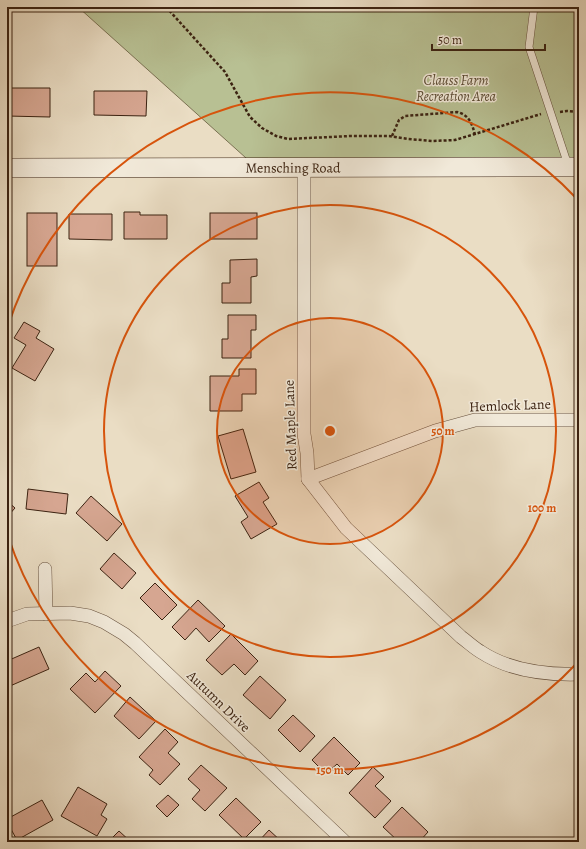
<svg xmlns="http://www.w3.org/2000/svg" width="586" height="849" font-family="Alegreya,serif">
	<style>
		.green { fill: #b8c093; stroke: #7a7152 }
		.building { fill: #d6a691; stroke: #3b2211 }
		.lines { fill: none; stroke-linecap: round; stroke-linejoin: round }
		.lane-casing { stroke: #67513e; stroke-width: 8 }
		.street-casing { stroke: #67513e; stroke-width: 14 }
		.secondary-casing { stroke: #3b2211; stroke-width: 20 }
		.path { stroke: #3b2211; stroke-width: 2.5; stroke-dasharray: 3 2; stroke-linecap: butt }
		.lane { stroke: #f1e9d9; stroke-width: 7 }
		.street { stroke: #f1e9d9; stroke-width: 13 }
		.secondary { stroke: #f1e9d9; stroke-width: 19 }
		.ring { fill: none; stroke: #d7540c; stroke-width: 2 }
		.labels { text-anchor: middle; stroke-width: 3; stroke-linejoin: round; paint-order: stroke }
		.park-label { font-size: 14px; font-style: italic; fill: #5a4a32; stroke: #f1e9d9 }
		.street-label { font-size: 14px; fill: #3b2211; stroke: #f1e9d9 }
		.centre { fill: #d7540c; stroke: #f1e9d9; stroke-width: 2 }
		.ring-label { font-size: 12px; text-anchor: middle; font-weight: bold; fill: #d7540c; stroke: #f1e9d9; stroke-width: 3; stroke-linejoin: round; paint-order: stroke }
	</style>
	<rect width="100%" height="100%" fill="#eaddc4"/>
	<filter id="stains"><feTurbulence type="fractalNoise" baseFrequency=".005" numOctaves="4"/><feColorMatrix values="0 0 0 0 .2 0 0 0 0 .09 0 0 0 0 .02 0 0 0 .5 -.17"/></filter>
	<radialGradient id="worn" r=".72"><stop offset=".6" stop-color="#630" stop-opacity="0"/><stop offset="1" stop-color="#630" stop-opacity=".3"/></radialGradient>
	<path class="green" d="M78,7H579V170L256,167Z"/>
	<g class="building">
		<path d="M7,88H50V117L7,116Z"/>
		<path d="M94,91H147L146,116L94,115Z"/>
		<path d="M124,212H140V215H167V239H124Z"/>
		<rect x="27" y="213" width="30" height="53"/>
		<rect x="210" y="213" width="47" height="26"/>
		<path d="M69,214H112V240L69,239Z"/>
		<path d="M257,259V276L251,277V303H222V283H230V260Z"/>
		<path d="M228,315H256V330H251V358H222V339H228Z"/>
		<path d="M24,322L40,331L36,338L54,349L35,381L12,368L26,345L14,338Z"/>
		<path d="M239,369H256V394H242V411H210V376H239Z"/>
		<path d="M243,429L256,472L231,479L218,436Z"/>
		<path d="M259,482L269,498L263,502L277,524L251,539L241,522L248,517L235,496Z"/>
		<path d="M28,489L68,494L66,514L26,509Z"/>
		<path d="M91,496L122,524L107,541L76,513Z"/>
		<path d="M7,501L15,508L7,517Z"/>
		<path d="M114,553L136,573L122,589L100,569Z"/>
		<path d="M155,583L177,605L162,620L140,598Z"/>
		<path d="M198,600L225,626L209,642L196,628L185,640L172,627Z"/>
		<path d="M231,634L258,661L245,675L234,664L222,675L206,660Z"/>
		<path d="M39,647L49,669L10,686L7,679V661Z"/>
		<path d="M105,671L121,686L95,713L70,689L86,673L95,682Z"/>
		<path d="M260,676L286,700L270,719L243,695Z"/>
		<path d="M130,697L156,721L139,739L114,716Z"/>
		<path d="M293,715L315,736L300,752L278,730Z"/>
		<path d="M165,729L178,742L168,753L180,764L160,785L149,775L153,770L139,757Z"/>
		<path d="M334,737L360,763L348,775L337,764L326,774L312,760Z"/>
		<path d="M201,765L227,788L205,811L192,799L200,790L188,779Z"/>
		<path d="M373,767L384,777L375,786L391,801L375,818L349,793Z"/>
		<path d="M78,787L107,804L101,815L107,819L97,836L61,816Z"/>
		<path d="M168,795L179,805L167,817L156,806Z"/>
		<path d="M236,798L261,822L244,839L219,815Z"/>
		<path d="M42,800L53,820L17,840L7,822V819Z"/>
		<path d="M402,807L428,832L419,842H399L383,827Z"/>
		<path d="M269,830L282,842H258Z"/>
		<path d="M119,831L131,842H108Z"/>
	</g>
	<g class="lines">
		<g class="lane-casing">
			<path id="lane" d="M534,7L529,47L568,165"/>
		</g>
		<g class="street-casing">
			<g id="street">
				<path d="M304,167V434L307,453L308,479L346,528L461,637C468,642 474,648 481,652C510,671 545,675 579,674"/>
				<path d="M308,479L435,431L475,420H579"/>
				<path d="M45,569L46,614"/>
				<path d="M7,621L27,614L70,613L89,616L104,622L124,634L135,643L345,842"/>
			</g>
		</g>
		<g class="secondary-casing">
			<g id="secondary">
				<path id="s1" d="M7,168L579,167"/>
			</g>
		</g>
		<g class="path">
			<path d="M166,7L225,72L250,117L262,128L276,136L288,139L351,136H389L408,139L433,141L455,140L541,114"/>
			<path d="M560,112L567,111L579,112"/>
			<path d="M392,136L399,120L405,116L457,112C469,115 472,123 475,135"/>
		</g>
		<use href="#lane" class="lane"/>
		<use href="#street" class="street"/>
		<use href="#secondary" class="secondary"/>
	</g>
	<circle cx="330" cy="431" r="113" fill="#d7540c" fill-opacity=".12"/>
	<g class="ring">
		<circle cx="330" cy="431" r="113"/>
		<circle cx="330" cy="431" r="226"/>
		<path d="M578 662A339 339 0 0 1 8 536M8 326A339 339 0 0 1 578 200"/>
	</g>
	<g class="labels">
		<g class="park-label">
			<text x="456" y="85">Clauss Farm<tspan x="456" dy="16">Recreation Area</tspan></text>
		</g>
		<g class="street-label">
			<text dy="5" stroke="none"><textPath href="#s1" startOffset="286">Mensching Road</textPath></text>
			<text transform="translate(510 405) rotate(-2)" y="5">Hemlock Lane</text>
			<text transform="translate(290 425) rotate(-92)" y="5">Red Maple Lane</text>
			<text transform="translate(219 701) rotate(44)" y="5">Autumn Drive</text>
		</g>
	</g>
	<circle cx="330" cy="431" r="6" class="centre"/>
	<g class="ring-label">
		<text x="443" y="435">50 m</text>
		<text x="542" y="512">100 m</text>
		<text x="330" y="774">150 m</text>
	</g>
	<rect width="586" height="849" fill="none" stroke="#eaddc4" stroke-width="24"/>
	<rect x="8" y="8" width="570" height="833" fill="none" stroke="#3b2211" stroke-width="2"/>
	<rect x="12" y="12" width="562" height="825" fill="none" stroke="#3b2211"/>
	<path d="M432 44v6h113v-6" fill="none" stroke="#3b2211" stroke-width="2"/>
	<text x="438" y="44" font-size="12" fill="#3b2211" stroke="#f1e9d9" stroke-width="3" paint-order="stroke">50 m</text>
	<rect width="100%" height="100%" filter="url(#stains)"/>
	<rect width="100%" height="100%" fill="url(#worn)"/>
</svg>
